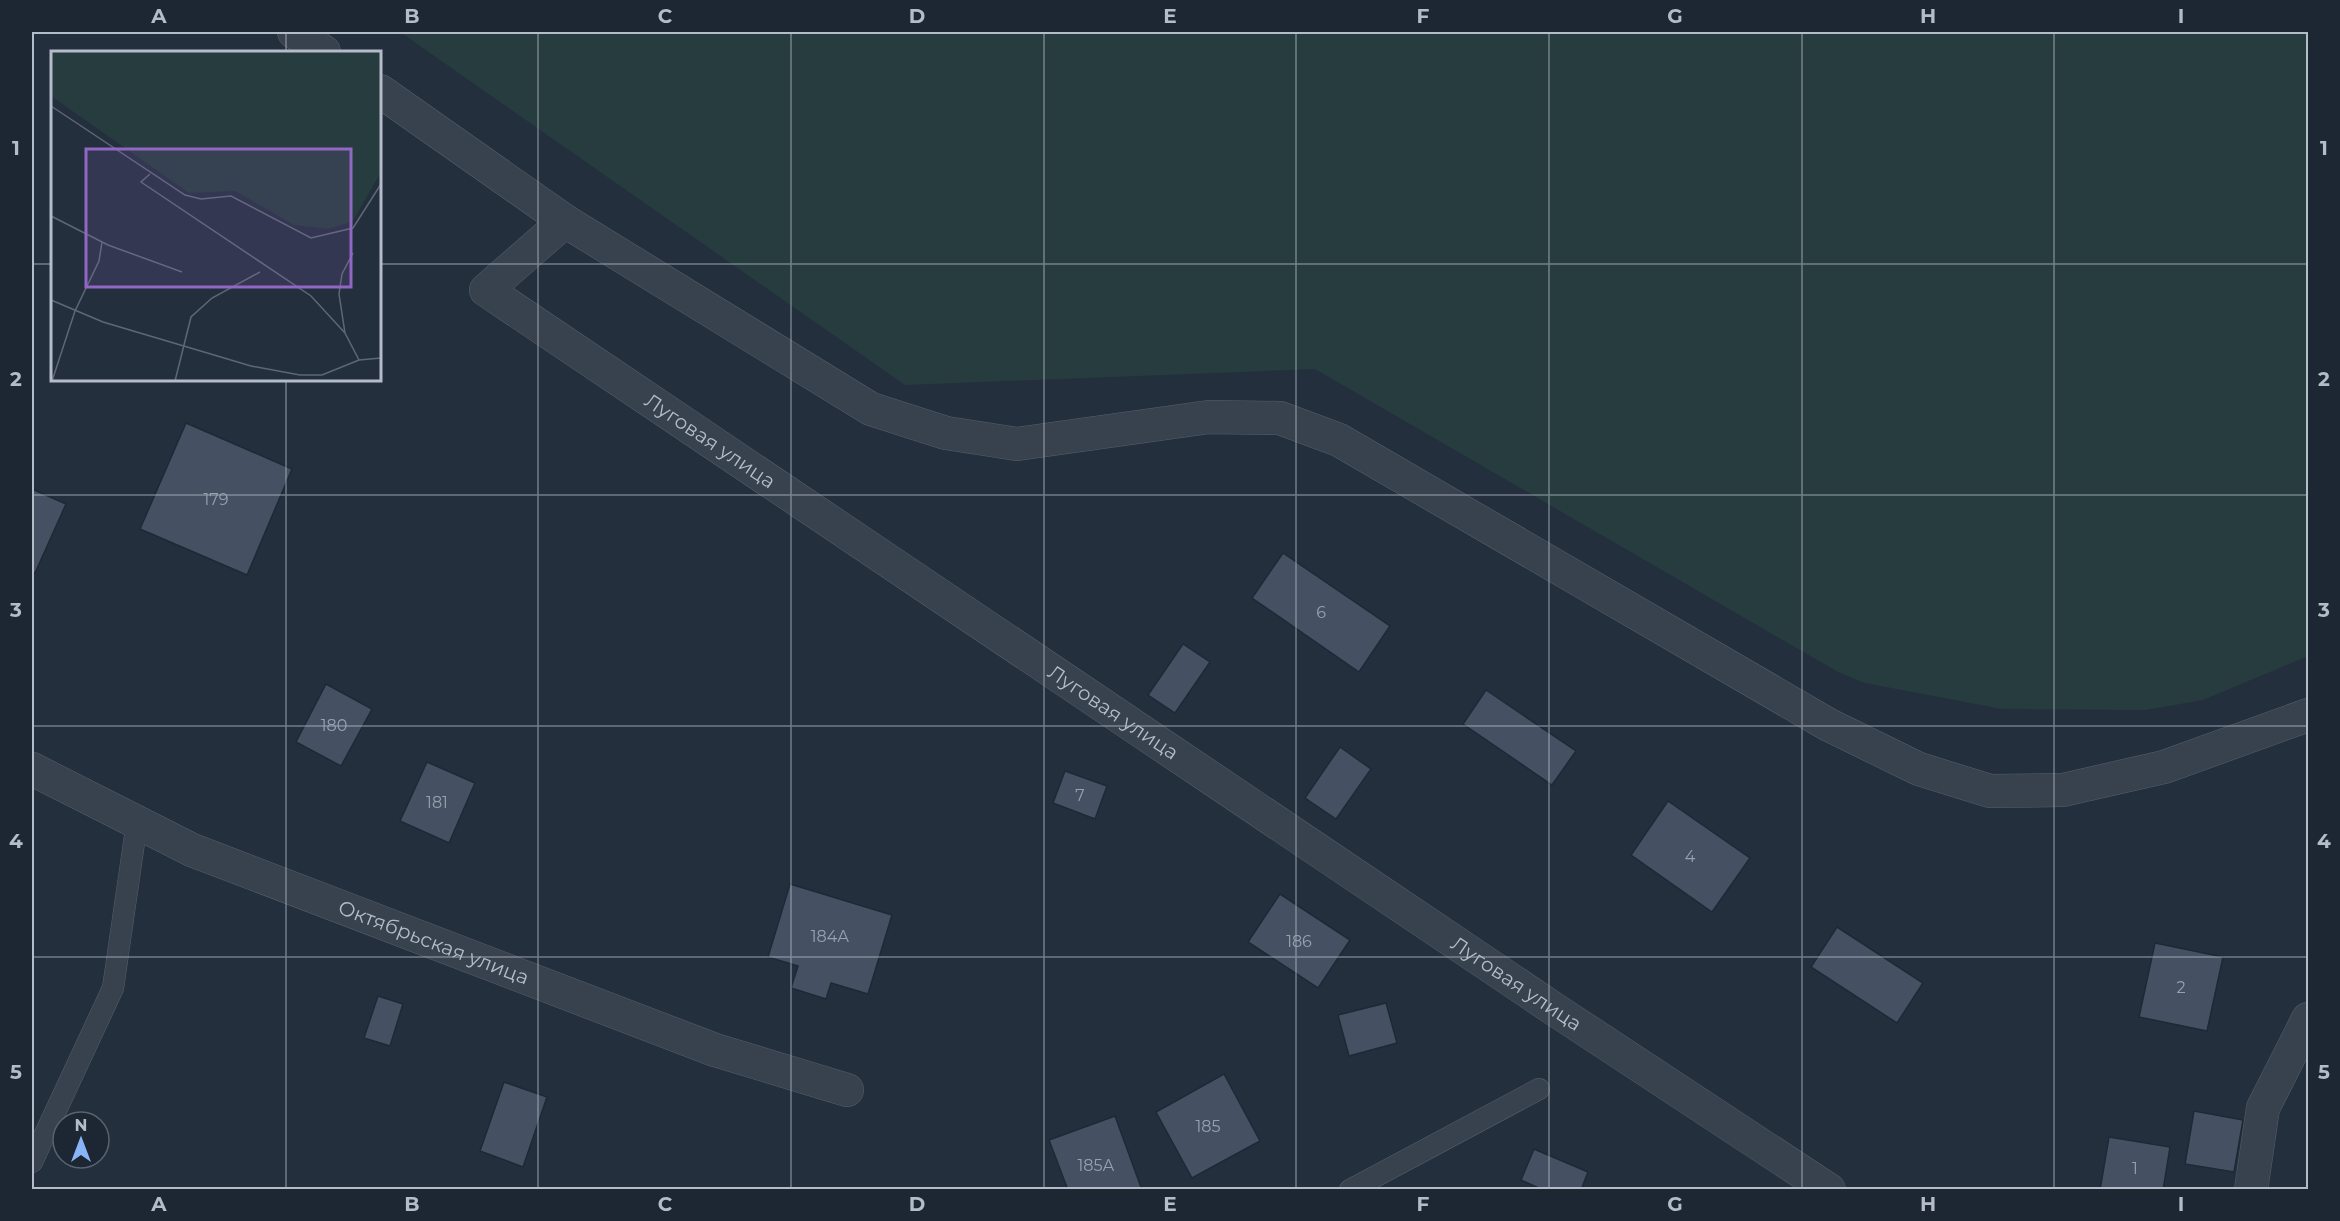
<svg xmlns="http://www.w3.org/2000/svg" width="2340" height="1221" font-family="Montserrat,sans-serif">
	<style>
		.green { fill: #263c3f }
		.building { fill: #455162; stroke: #1f2835; stroke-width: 1.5 }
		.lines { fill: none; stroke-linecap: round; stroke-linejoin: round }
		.lane-casing { stroke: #565f6c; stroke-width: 22 }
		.street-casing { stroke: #565f6c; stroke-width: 34 }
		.lane { stroke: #38414e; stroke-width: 21 }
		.street { stroke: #38414e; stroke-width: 33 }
		.grid { fill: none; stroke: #b4bcc9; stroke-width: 1.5; stroke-opacity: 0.55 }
		.labels { text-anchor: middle; stroke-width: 4.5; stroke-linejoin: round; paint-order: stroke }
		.number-label { font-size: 16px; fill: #98a1af }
		.street-label { font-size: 20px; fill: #b4bcc9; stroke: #1d2633 }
		.inset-road { fill: none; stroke: #5e6776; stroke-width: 1.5 }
		.view { fill: #9266c3; fill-opacity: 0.15; stroke: #9266c3; stroke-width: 3 }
		.inset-edge { fill: none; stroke: #b4bcc9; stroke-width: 3 }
		.neatline { fill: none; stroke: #b4bcc9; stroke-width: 2 }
		.grid-label { font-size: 20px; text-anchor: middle; font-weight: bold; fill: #b4bcc9 }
	</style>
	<rect width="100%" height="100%" fill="#242f3e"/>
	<path class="green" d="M400,32H2308V656L2203,700L2146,710L2002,709L1865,683L1838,672L1315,369L905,385Z"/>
	<g class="building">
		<path d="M186,423L292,469L247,575L140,529Z"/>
		<path d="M32,489L66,504L35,573L32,571Z"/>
		<path d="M1283,553L1390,626L1359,672L1252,598Z"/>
		<path d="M1183,644L1210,662L1175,713L1148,695Z"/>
		<path d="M326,684L372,709L341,766L296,742Z"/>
		<path d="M1486,690L1576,751L1552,785L1463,724Z"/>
		<path d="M1340,747L1371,769L1336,819L1305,798Z"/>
		<path d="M427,762L475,783L449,843L400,821Z"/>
		<path d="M1065,771L1107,786L1095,819L1053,803Z"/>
		<path d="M1668,801L1750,858L1712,912L1631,855Z"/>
		<path d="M790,884L892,915L868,994L831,983L826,999L791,988L798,966L768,957Z"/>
		<path d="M1280,894L1350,940L1318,988L1248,942Z"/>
		<path d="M1837,927L1923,983L1897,1023L1811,967Z"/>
		<path d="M2155,943L2223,957L2207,1031L2139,1017Z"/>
		<path d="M378,996L403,1004L390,1046L364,1038Z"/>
		<path d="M1386,1003L1397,1043L1349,1056L1338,1015Z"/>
		<path d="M1224,1074L1260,1141L1192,1178L1156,1112Z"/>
		<path d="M504,1082L547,1097L523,1167L480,1151Z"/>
		<path d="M2194,1111L2243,1120L2234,1172L2185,1164Z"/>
		<path d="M1115,1116L1142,1190H1068L1049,1140Z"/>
		<path d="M2109,1137L2170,1147L2163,1190H2100Z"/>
		<path d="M1534,1149L1588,1172L1581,1190H1543L1521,1180Z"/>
	</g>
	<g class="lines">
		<g class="lane-casing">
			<g id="lane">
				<path d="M32,1162L113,988L137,822"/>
				<path d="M1350,1190L1539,1089"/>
			</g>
		</g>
		<g class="street-casing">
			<g id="street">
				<path d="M294,32L324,52"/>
				<path d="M380,91L565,221L871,409L946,433L1017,444L1209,417L1280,418L1339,440L1829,725L1919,769L1990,791L2063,790L2164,767L2308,715"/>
				<path id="s1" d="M565,221L486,290L1557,1011L1829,1190"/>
				<path id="s2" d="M32,769L192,850L715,1050L847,1090"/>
				<path d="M2251,1190L2263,1108L2308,1019"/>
			</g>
		</g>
		<use href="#lane" class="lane"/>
		<use href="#street" class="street"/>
	</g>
	<path class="grid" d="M286,32V52M538,32V1190M791,32V1190M1044,32V1190M1296,32V1190M1549,32V1190M1802,32V1190M2054,32V1190M32,264H52M380,264H2308M286,380V1190M32,495H2308M32,726H2308M32,957H2308"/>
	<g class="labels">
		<g class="number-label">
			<text x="216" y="505">179</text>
			<text x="1321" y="618">6</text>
			<text x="334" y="731">180</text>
			<text x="1080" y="801">7</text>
			<text x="437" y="808">181</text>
			<text x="1690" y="862">4</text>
			<text x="830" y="942">184А</text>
			<text x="1299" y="947">186</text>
			<text x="2181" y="993">2</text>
			<text x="1208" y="1132">185</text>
			<text x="1096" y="1171">185А</text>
			<text x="2135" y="1174">1</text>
		</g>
		<g class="street-label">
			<text dy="7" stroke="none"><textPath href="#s1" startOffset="375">Луговая улица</textPath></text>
			<text dy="7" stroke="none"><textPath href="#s1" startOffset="861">Луговая улица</textPath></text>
			<text dy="7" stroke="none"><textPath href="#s2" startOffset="438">Октябрьская улица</textPath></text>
			<text dy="7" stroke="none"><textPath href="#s1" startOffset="1347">Луговая улица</textPath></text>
		</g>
	</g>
	<g transform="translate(51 51)">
		<rect width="330" height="330" fill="#242f3e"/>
		<path d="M0,0H330V121L302,170L278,178L243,174L184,140L138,142L0,45Z" fill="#263c3f"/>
		<path class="inset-road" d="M0,55L134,144L150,148L180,145L260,187L302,177L330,133M99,123L90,131L260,245L294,282M0,165L57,194L131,221M302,202L291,223L288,243L294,282L308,309M0,249L52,271L200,315L249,324H271L308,309L330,307M1,330L24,260L48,210L51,191M124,330L140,266L161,247L209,221"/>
		<path class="view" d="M35,98H300V236H35Z"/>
		<rect width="330" height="330" class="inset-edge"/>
	</g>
	<rect width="2340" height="1221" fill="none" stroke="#1d2633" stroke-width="66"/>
	<g transform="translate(81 1140)"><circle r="28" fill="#1d2633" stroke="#59626f" stroke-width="1.5"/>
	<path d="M0-4.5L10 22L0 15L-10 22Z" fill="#8ab4f8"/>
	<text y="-9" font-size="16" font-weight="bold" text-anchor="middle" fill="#b4bcc9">N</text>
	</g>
	<rect x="33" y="33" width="2274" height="1155" class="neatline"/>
	<g class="grid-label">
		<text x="159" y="23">A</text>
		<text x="412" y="23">B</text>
		<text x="665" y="23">C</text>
		<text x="917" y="23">D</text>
		<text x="1170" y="23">E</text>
		<text x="1423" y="23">F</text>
		<text x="1675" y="23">G</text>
		<text x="1928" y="23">H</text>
		<text x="2181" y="23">I</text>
		<text x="16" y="155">1</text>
		<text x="2324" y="155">1</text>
		<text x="16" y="386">2</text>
		<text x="2324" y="386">2</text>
		<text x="16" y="617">3</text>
		<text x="2324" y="617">3</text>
		<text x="16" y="848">4</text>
		<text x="2324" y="848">4</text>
		<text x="16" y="1079">5</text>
		<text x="2324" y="1079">5</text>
		<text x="159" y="1211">A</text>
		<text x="412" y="1211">B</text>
		<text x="665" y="1211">C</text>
		<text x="917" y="1211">D</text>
		<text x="1170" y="1211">E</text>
		<text x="1423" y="1211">F</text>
		<text x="1675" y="1211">G</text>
		<text x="1928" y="1211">H</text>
		<text x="2181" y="1211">I</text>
	</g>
</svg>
